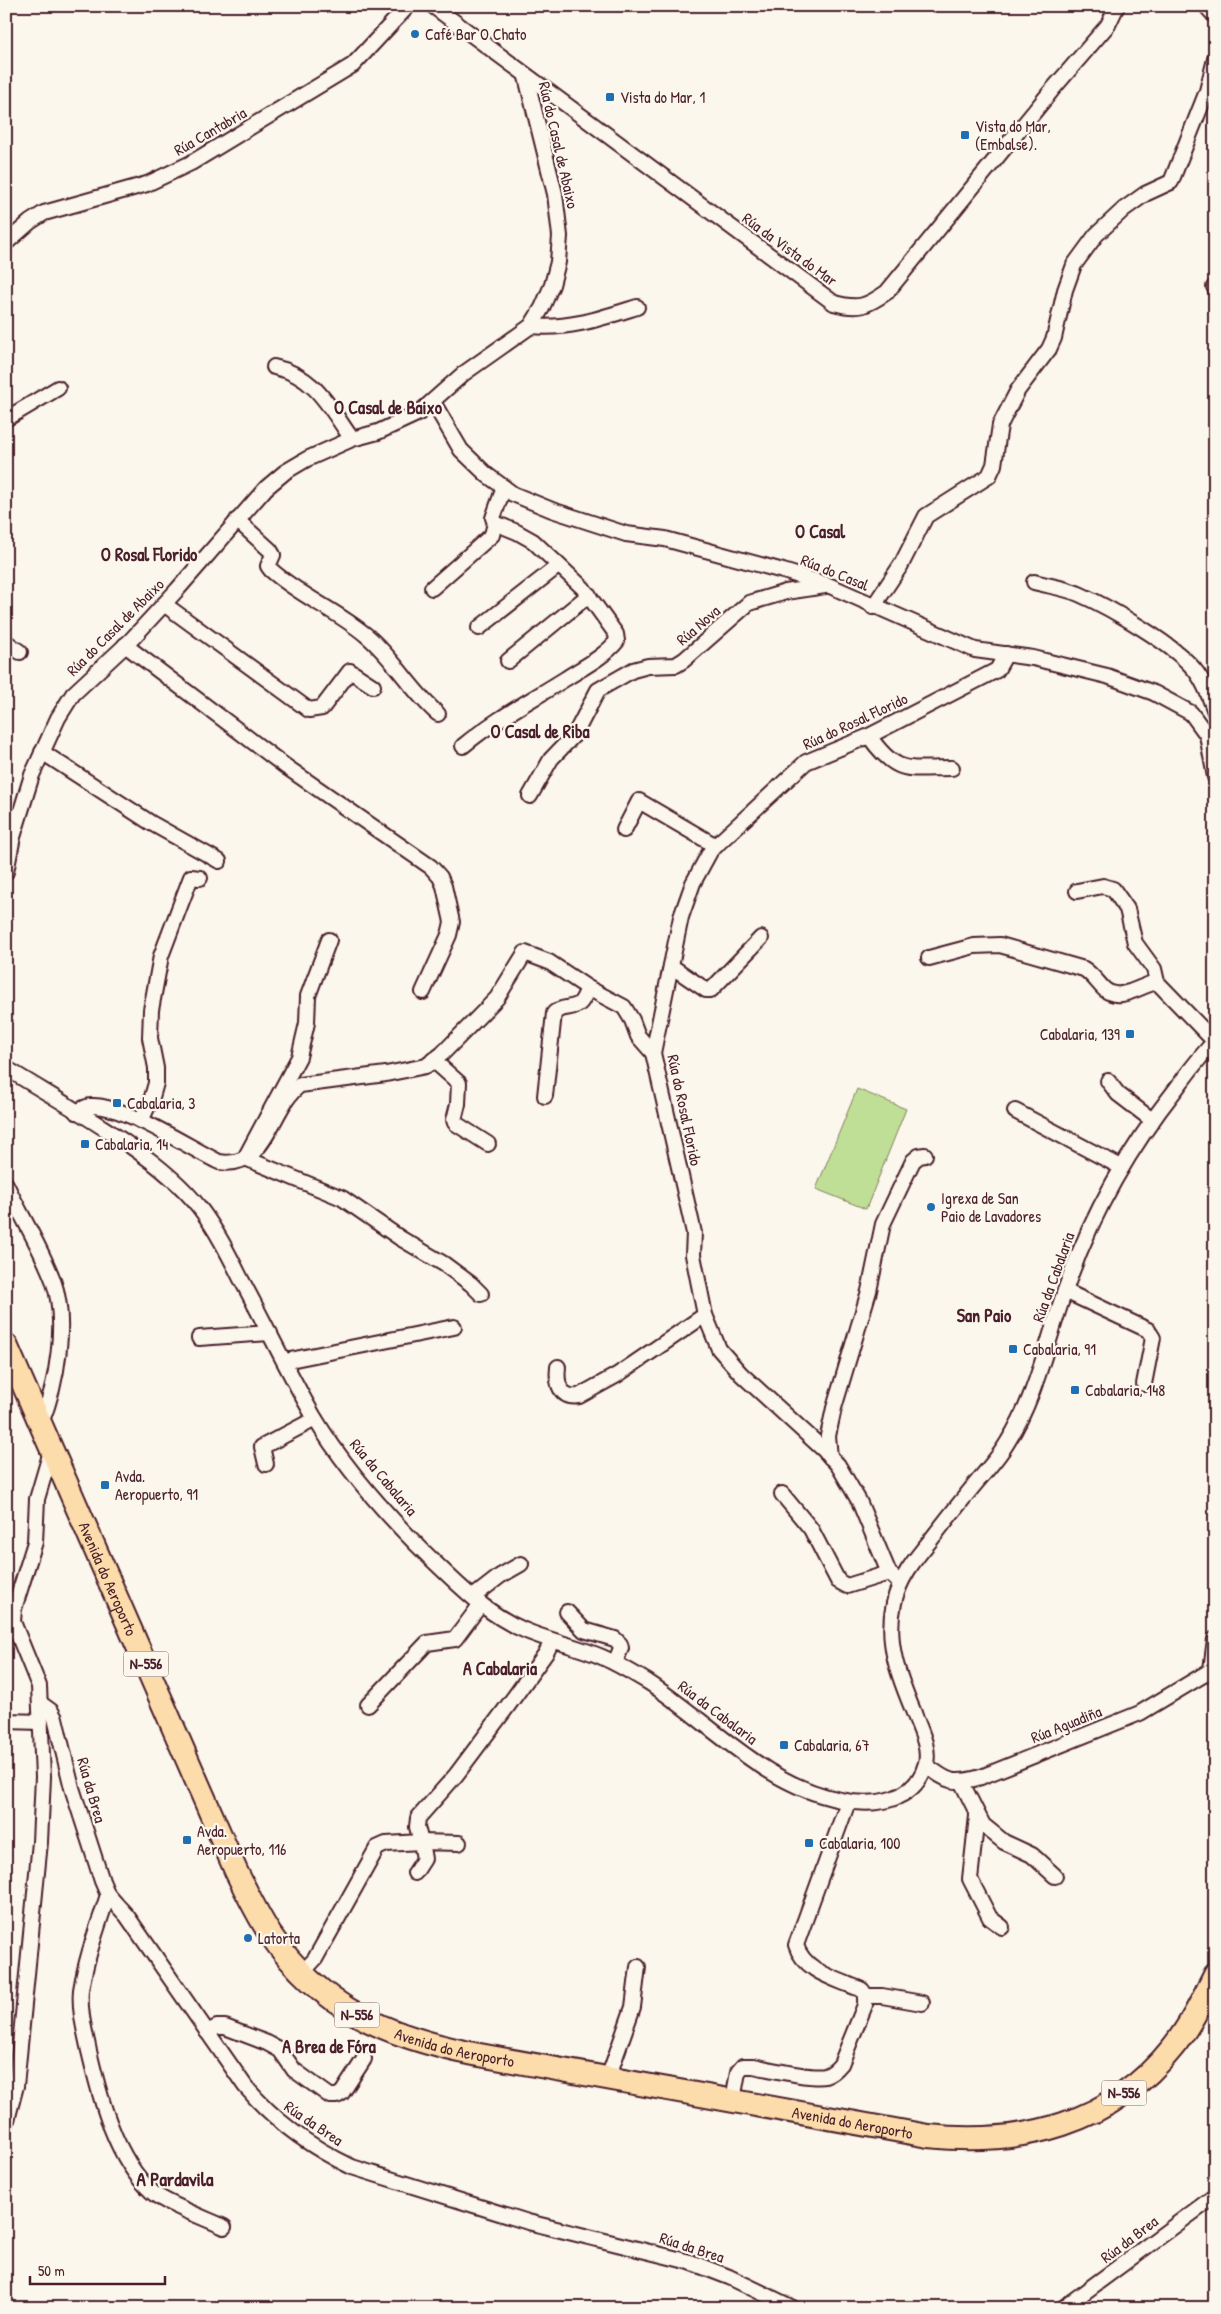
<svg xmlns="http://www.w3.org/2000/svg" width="1221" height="2314" font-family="'Patrick Hand',sans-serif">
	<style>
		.green { fill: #bfde96; stroke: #847e60 }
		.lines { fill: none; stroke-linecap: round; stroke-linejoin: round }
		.street-casing { stroke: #4a1f2b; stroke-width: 18 }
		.primary-casing { stroke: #4a1f2b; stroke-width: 26 }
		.street { stroke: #fbf7ec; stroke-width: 14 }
		.primary { stroke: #fddcac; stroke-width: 22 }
		.poi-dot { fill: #1f6fb2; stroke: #fbf7ec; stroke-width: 2 }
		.labels { text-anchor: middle; stroke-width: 4.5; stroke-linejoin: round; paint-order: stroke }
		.shield { fill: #fbf7ec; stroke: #7f6065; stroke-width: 1 }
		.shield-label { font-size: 15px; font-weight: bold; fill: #4a1f2b }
		.poi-label { font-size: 16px; fill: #4a1f2b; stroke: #fbf7ec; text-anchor: start }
		.street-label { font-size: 16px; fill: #4a1f2b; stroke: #fbf7ec }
		.neighbourhood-label { font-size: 18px; font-weight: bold; fill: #4a1f2b; stroke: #fbf7ec }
		.quarter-label { font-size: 19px; font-weight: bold; fill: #4a1f2b; stroke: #fbf7ec }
	</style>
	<rect width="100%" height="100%" fill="#fbf7ec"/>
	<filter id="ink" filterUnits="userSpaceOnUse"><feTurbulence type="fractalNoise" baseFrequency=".02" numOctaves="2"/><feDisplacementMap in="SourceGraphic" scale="10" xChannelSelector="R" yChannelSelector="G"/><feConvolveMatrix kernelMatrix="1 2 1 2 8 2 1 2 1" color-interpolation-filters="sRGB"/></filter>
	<g filter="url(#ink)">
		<path class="green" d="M857,1089L906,1109L866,1209L816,1189Z"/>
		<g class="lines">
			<g class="street-casing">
				<g id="street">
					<path d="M433,6L834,303C859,310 867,306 887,292L1052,90L1108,25L1117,6"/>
					<path d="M1206,6L1215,16"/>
					<path d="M6,243L30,222L44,213L147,184L191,163L353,65L408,6"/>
					<path d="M1214,287H1215"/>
					<path d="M531,326C568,330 602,318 637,307"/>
					<path d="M274,367C316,376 329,407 352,439"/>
					<path d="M433,402L461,450L487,475L513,494L552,510L626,534L665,539L783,571L828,585L975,650L1033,658L1107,676L1154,693L1191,713L1207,735L1215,777"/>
					<path d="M6,419L58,388"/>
					<path d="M237,520L270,550L273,555L268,566L271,570C300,596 336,610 366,635C394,658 411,691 438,714"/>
					<path d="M1034,582C1049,586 1065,588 1079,594C1109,607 1179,647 1197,673C1206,685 1210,698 1215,712"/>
					<path d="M432,588L492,535L495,523"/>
					<path d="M164,604L309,710L322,708L350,671L373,686"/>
					<path d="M873,607L901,565L926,516L989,476L994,465L1000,425L1004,417L1018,390L1049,349L1054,338L1065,290L1074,265L1096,235L1124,209L1145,194L1171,182L1207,91L1215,59"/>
					<path d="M479,628L558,566"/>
					<path d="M6,642L20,652"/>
					<path d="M125,645L285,766L431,867L440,877L444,886L452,922L449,935L423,992"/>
					<path d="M508,661L589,595"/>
					<path d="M869,736C897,776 908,768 952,768"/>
					<path d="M463,746C494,720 530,701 565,679C582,668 604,657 617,641L616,634L583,588L533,541L517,532L495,523L493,518L504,487"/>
					<path d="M42,752L151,823L219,861"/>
					<path d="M530,796L551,759L575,734L598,690L633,670L648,666L676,665L684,660L749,603L786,592L825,586"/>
					<path d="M624,830L639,801L716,846"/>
					<path d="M6,872L13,837L32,775L58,718L73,694L130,641L177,590L266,488L285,472L307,459L352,439L378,432L419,413L463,374L531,326L542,308L552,285L558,262L560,236L555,194L526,77"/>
					<path d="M1077,891L1103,886L1113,889L1127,909L1135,943L1154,969L1157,982L1214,1041"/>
					<path d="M329,940L308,996L307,1023L299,1057L245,1158L342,1198L400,1238L444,1264L471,1284L481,1294"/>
					<path d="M929,958L974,946L1000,945L1084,969C1093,975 1097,982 1104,989C1120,1003 1140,985 1157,982"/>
					<path d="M671,966L706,990H711L761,938"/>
					<path d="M433,1060L459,1083L458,1104L454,1120L455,1123L488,1144"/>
					<path d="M6,1068C65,1105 158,1154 199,1207C216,1229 229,1255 241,1279C266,1325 288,1372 314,1417C348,1474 400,1530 448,1575C471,1597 495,1618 524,1630C549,1641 577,1646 602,1657C618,1664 633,1673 648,1682C711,1723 765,1786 841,1800C874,1807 916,1802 926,1763C930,1747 919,1728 914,1713C899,1677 885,1643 894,1603C899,1579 914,1560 930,1541C947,1519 964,1497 982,1476C991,1465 1000,1455 1007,1443C1037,1396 1047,1340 1066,1288C1091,1215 1128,1150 1176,1089C1188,1073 1200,1056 1215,1041"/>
					<path d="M1108,1081L1118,1094L1152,1120"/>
					<path d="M545,1096L554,1013C562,1005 573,1010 580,1003C584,999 586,992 588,988"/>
					<path d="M1015,1111L1121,1167"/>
					<path d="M76,1112C81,1110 86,1106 91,1106C123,1104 188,1147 219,1162C268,1170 270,1107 300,1085L386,1074L426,1066L442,1054L497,998L525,953L549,962L588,988L624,1007L632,1020L638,1036L653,1053"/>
					<path d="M141,1121L152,1097L156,1083V1068L150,1038L151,1010L161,956L191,877L200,878"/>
					<path d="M6,1184C21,1216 40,1246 53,1280C68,1321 57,1384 41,1423"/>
					<path d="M1065,1291L1148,1330L1153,1338L1144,1384"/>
					<path d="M199,1338L270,1333"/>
					<path d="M285,1361L454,1327"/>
					<path d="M558,1367C556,1383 560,1399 579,1396L617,1375L705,1315"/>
					<path d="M830,1457L828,1436L834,1408L869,1291L883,1224L913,1161L919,1156L925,1155"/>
					<path d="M266,1464L262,1447L315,1419"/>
					<path d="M782,1494L811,1529L838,1581L847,1586L889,1573"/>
					<path d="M900,1583L889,1573L859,1501L838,1465L823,1449L741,1374L719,1349L705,1315L693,1255L694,1233L653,1053L681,917L693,883L711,850L806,762L869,736L997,670L1006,654"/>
					<path d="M473,1597L500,1576L521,1564"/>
					<path d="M567,1612L584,1630L615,1639L620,1644L621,1648L615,1663"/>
					<path d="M1211,1670L1215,1639"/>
					<path d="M40,1703L51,1711L55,1718L72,1788L102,1881L108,1895L127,1916L245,2086C275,2122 310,2147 352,2167L528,2222L690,2262L729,2277L793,2308"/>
					<path d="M368,1705L427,1643L455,1639L481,1604"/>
					<path d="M6,1721L41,1722"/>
					<path d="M926,1765C948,1782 953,1785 981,1777L1140,1713L1215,1668"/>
					<path d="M962,1783L983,1825L1004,1842L1032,1855L1055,1876"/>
					<path d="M977,1816L970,1879L990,1918L1002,1927"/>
					<path d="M415,1873L424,1859L421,1842L459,1843"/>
					<path d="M108,1895C98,1926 86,1958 81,1990C79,2010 85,2032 89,2051C100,2098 115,2158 152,2192C164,2203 207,2219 224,2227"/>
					<path d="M302,1973L315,1959L377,1848L386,1844L421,1842L417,1827L418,1818L456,1775L507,1707L546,1653L552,1641"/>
					<path d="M865,1996H882L922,2003"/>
					<path d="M207,2032L217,2027H225L267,2043L280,2050L294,2070L330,2096H337L342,2093L364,2059"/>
					<path d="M608,2078L633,2007L638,1967"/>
					<path d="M733,2100L738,2072L743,2066H753C769,2069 811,2079 825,2076C832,2074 837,2069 841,2064L865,2005C865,2001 866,1994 862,1990C859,1988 851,1986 847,1984C827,1976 803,1968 796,1945L848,1802"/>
					<path d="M6,2124L16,2086L40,1842L43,1777L39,1686L13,1622L14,1609L35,1542L37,1499L52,1448"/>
					<path d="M1063,2308L1215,2196"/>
				</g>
			</g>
			<g class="primary-casing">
				<g id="primary">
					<path id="s1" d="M6,1345L236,1871C247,1893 257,1914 270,1934C321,2009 389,2037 474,2054L928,2136C1022,2146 1112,2124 1173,2047C1190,2026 1203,1999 1215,1975"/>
				</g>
			</g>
			<use href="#street" class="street"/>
			<use href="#primary" class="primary"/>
		</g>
	</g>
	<g class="poi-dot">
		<circle cx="415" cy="34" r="5"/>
		<rect x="605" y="92" width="10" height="10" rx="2.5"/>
		<rect x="960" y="130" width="10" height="10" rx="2.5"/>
		<rect x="1125" y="1029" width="10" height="10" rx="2.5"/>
		<rect x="112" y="1098" width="10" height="10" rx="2.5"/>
		<rect x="80" y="1139" width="10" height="10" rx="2.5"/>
		<circle cx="931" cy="1207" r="5"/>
		<rect x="1008" y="1344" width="10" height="10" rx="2.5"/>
		<rect x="1070" y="1385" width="10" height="10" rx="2.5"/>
		<rect x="100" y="1480" width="10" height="10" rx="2.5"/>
		<rect x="779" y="1740" width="10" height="10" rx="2.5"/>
		<rect x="182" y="1835" width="10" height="10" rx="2.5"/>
		<rect x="804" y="1838" width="10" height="10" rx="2.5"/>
		<circle cx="248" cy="1938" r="5"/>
	</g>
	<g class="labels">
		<g class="shield">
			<rect x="123.5" y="1651.5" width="45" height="25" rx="4"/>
			<rect x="334.5" y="2002.5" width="45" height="25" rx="4"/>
			<rect x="1101.5" y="2080.5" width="45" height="25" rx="4"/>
		</g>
		<g class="shield-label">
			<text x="146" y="1669">N-556</text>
			<text x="357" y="2020">N-556</text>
			<text x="1124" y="2098">N-556</text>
		</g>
		<g class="poi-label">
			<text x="425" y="40">Café Bar O Chato</text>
			<text x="620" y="103">Vista do Mar, 1</text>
			<text x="975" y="132">Vista do Mar,<tspan x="975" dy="18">(Embalse).</tspan></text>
			<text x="1120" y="1040" text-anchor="end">Cabalaria, 139</text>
			<text x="127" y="1109">Cabalaria, 3</text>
			<text x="95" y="1150">Cabalaria, 14</text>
			<text x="941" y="1204">Igrexa de San<tspan x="941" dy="18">Paio de Lavadores</tspan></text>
			<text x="1023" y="1355">Cabalaria, 91</text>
			<text x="1085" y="1396">Cabalaria, 148</text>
			<text x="115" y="1482">Avda.<tspan x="115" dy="18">Aeropuerto, 91</tspan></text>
			<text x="794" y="1751">Cabalaria, 67</text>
			<text x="197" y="1837">Avda.<tspan x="197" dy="18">Aeropuerto, 116</tspan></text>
			<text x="819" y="1849">Cabalaria, 100</text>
			<text x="258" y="1944">Latorta</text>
		</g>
		<g class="street-label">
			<text transform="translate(210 131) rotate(-30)" y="6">Rúa Cantabria</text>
			<text transform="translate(559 145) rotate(77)" y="6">Rúa do Casal de Abaixo</text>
			<text transform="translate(790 249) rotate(36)" y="6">Rúa da Vista do Mar</text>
			<text transform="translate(835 572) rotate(22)" y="6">Rúa do Casal</text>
			<text transform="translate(698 625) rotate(-41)" y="6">Rúa Nova</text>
			<text transform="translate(115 627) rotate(-45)" y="6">Rúa do Casal de Abaixo</text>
			<text transform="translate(855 721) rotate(-25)" y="6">Rúa do Rosal Florido</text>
			<text transform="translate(685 1110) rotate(78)" y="6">Rúa do Rosal Florido</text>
			<text transform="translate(1053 1277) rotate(-70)" y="6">Rúa da Cabalaria</text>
			<text transform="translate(384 1477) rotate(50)" y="6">Rúa da Cabalaria</text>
			<text dy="6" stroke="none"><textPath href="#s1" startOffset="255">Avenida do Aeroporto</textPath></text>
			<text transform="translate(718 1712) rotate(37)" y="6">Rúa da Cabalaria</text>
			<text transform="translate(1066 1724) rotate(-22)" y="6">Rúa Aguadiña</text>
			<text transform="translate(92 1790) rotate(74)" y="6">Rúa da Brea</text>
			<text dy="6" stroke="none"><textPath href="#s1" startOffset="869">Avenida do Aeroporto</textPath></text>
			<text dy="6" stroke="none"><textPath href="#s1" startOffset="1274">Avenida do Aeroporto</textPath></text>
			<text transform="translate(314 2123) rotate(34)" y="6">Rúa da Brea</text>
			<text transform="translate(1129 2239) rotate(-37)" y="6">Rúa da Brea</text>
			<text transform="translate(692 2247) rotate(18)" y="6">Rúa da Brea</text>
		</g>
		<g class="neighbourhood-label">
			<text x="388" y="414">O Casal de Baixo</text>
			<text x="820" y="538">O Casal</text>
			<text x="149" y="561">O Rosal Florido</text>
			<text x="540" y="738">O Casal de Riba</text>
			<text x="984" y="1322">San Paio</text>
			<text x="500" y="1675">A Cabalaria</text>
			<text x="329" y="2053">A Brea de Fóra</text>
		</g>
		<g class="quarter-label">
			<text x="175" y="2186">A Pardavila</text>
		</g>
	</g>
	<rect width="1221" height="2314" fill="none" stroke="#fbf7ec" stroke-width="25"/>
	<rect x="12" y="12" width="1196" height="2289" fill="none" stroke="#4a1f2b" stroke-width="2" filter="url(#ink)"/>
	<path d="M30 2276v8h135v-8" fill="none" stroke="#4a1f2b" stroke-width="2.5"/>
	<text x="38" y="2276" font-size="15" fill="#4a1f2b" stroke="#fbf7ec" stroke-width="4" paint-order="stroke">50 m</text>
</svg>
